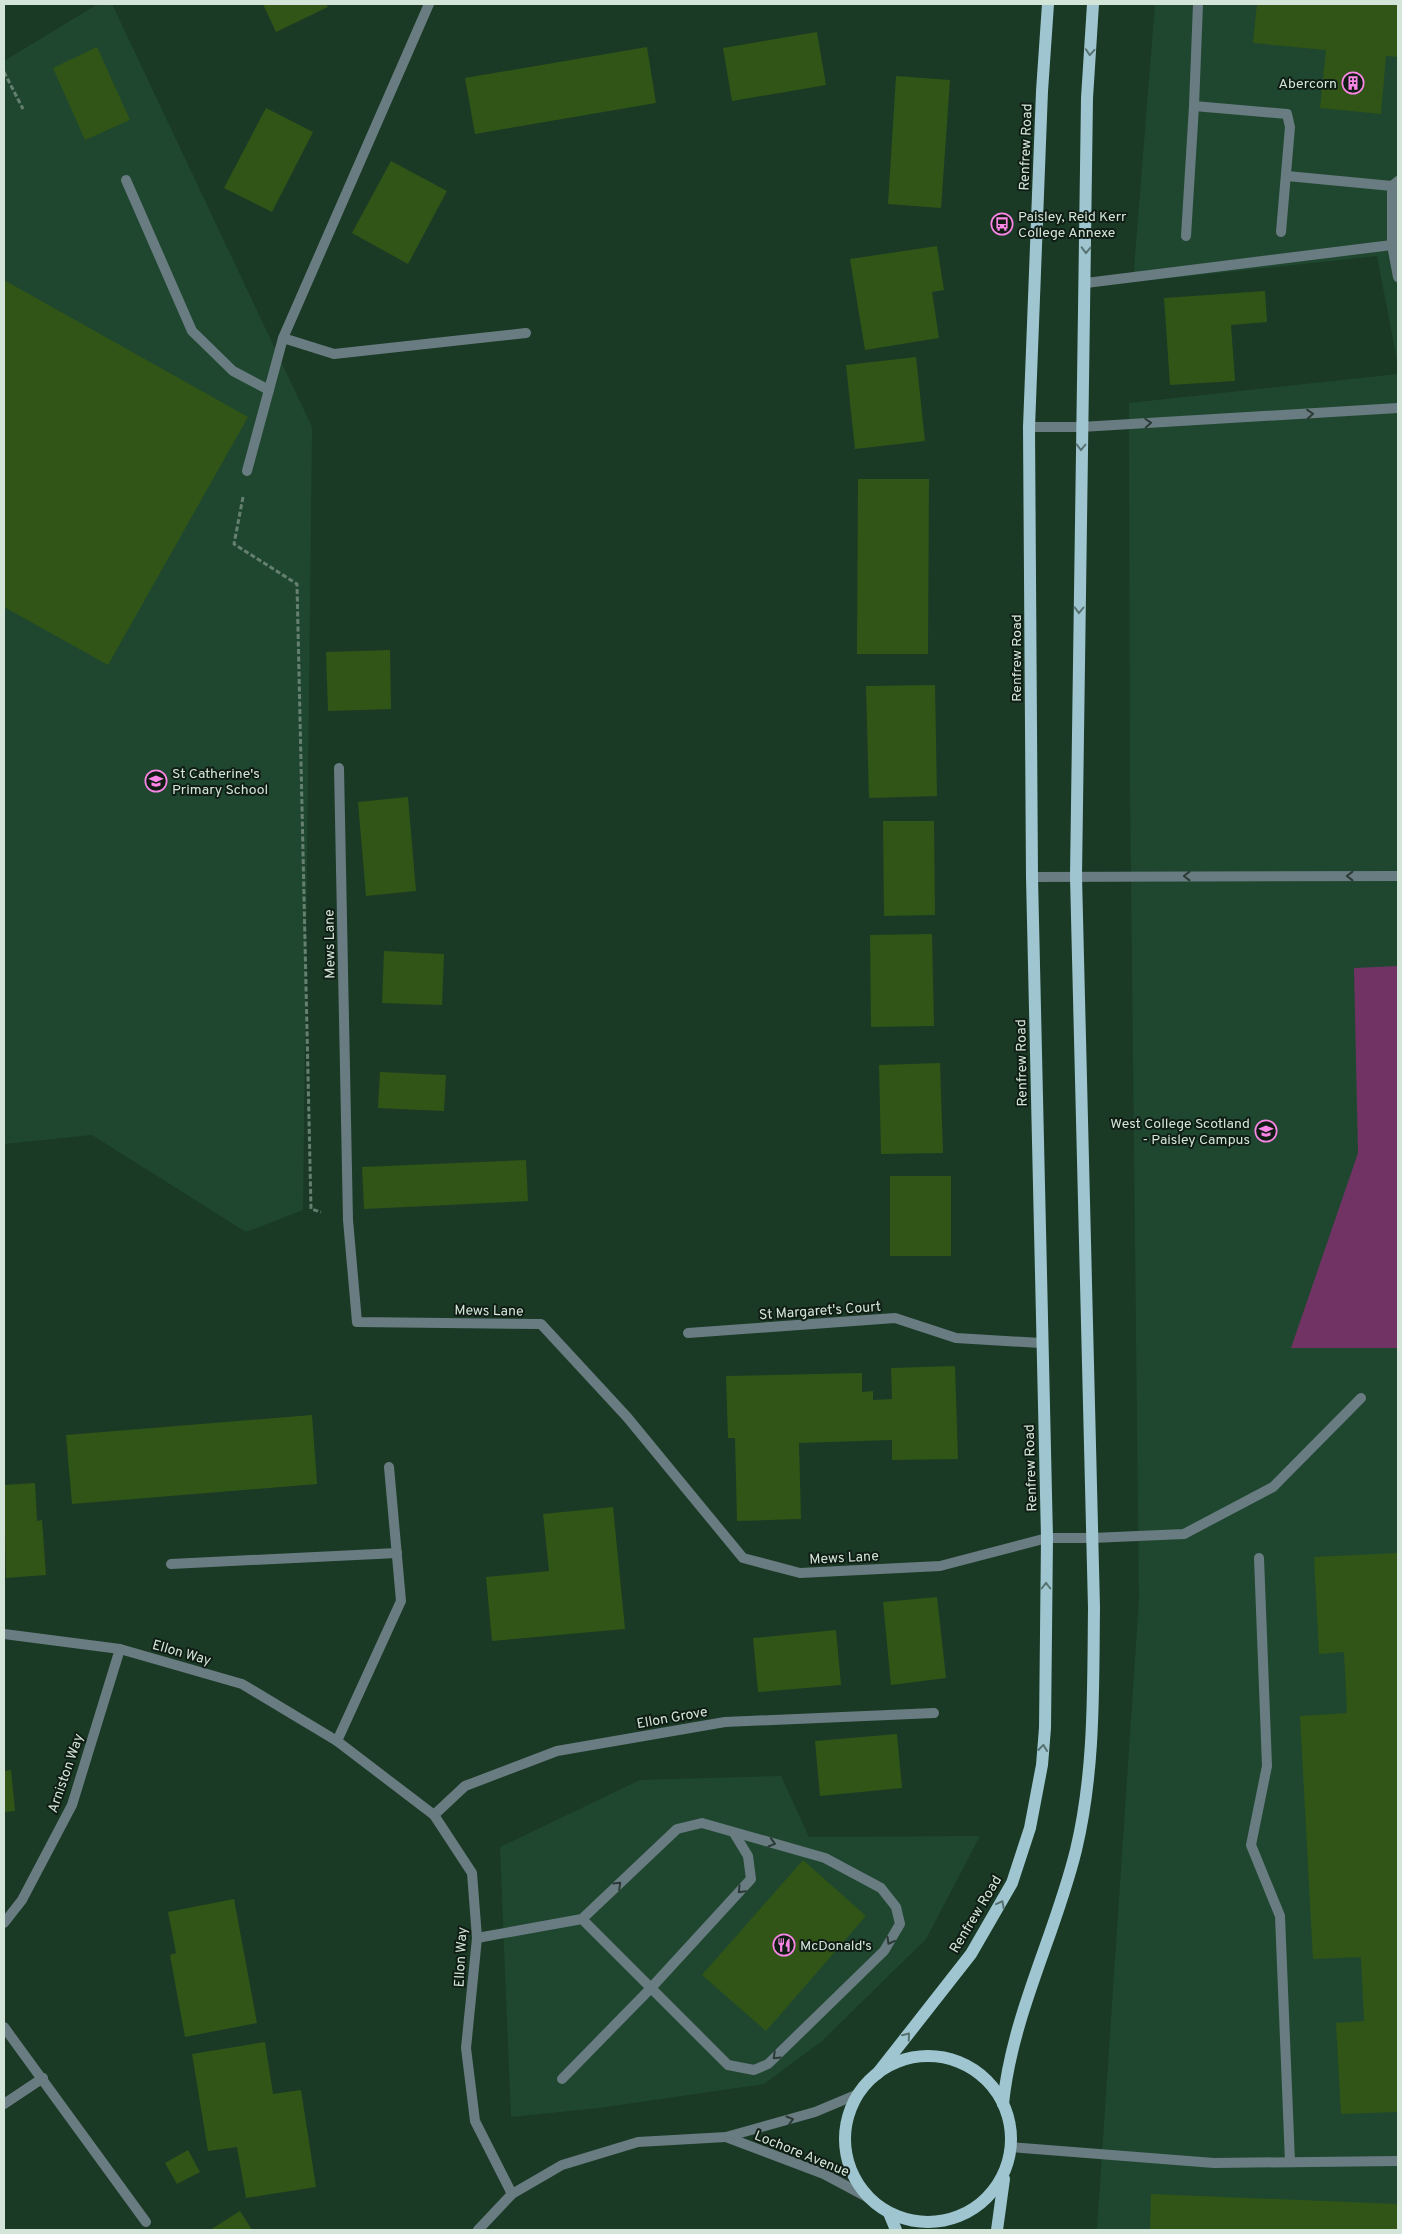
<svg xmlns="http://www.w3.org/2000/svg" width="1402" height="2234" font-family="Overpass,sans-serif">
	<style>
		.built { fill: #1f4730 }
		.green { fill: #703364 }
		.building { fill: #305516 }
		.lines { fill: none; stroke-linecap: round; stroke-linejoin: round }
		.path { stroke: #66806f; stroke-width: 3; stroke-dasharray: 5 2.5; stroke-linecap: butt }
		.lane { stroke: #697c81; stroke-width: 10 }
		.street { stroke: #697c81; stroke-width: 10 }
		.primary { stroke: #9fc6d0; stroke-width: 12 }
		.oneway { stroke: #587272 }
		.oneway2 { stroke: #2b3a35 }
		.labels { text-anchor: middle; stroke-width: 4; stroke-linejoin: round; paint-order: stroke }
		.poi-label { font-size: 14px; fill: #d3e5d8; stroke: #101d15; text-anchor: start }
		.street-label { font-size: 14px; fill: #d3e5d8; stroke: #101d15 }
	</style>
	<rect width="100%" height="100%" fill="#1a3a26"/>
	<g class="built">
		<path d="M98,4H112L312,427L303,1210L246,1232L92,1135L4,1144V61Z"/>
		<path d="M1155,4H1398V365L1377,256L1133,282Z"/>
		<path d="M1398,374V2230H1097L1139,1600L1130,787L1129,403Z"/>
		<path d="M781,1776L809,1837L980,1836L926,1939L822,2041L764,2084L599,2108L511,2117L500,1847L640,1780Z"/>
	</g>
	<path class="green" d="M1398,966V1348H1291L1358,1153L1354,968Z"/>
	<g class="building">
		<path d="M263,4H326L328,7L276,32Z"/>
		<path d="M1257,4H1398V57L1386,56L1381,114L1320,108L1326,50L1253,43Z"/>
		<path d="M817,32L826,85L732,101L723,48Z"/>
		<path d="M97,47L130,120L85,140L53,68Z"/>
		<path d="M647,47L656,103L475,134L465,78Z"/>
		<path d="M896,76L950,80L941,208L888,204Z"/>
		<path d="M266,108L313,132L272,212L224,188Z"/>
		<path d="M391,161L447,191L408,264L352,233Z"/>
		<path d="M937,246L944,290L932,292L939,338L865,350L850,259Z"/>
		<path d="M4,280L248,417L108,665L4,607Z"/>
		<path d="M1265,291L1267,322L1231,325L1235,381L1170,385L1164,298Z"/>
		<path d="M916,357L925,441L855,449L846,365Z"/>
		<path d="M858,479H929L928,654H857Z"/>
		<path d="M390,650L391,709L328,711L326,652Z"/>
		<path d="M935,685L937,796L869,798L866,686Z"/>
		<path d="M408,797L416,891L366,896L358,802Z"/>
		<path d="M883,821H934L935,915L884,916Z"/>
		<path d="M932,934L934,1026L871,1027L870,935Z"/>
		<path d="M384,951L444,954L442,1005L382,1003Z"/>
		<path d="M940,1063L943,1153L881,1154L879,1065Z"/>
		<path d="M380,1072L446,1075L444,1111L378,1108Z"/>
		<path d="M526,1160L528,1201L364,1209L362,1167Z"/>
		<rect x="890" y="1176" width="61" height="80"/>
		<path d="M955,1366L958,1459L892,1460V1440L799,1443L801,1519L737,1521L735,1438H728L726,1376L862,1373V1392L873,1391V1400L892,1399L891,1368Z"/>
		<path d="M312,1415L317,1484L72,1504L66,1435Z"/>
		<path d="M35,1483L37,1521L42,1520L46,1575L6,1578L4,1485Z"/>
		<path d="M613,1507L625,1629L492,1641L486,1577L549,1571L543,1514Z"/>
		<path d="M1398,1553V2112L1341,2114L1336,2023L1364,2021L1361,1957L1313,1959L1300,1716L1347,1713L1344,1652L1319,1654L1314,1557Z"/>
		<path d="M937,1597L946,1678L891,1685L883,1602Z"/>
		<path d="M836,1630L841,1685L758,1692L753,1638Z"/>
		<path d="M897,1734L902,1788L820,1796L815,1741Z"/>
		<path d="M11,1770L15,1811L4,1812V1771Z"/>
		<path d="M803,1860L866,1916L766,2031L702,1975Z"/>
		<path d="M234,1899L257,2023L185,2037L170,1955L176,1953L168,1912Z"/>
		<path d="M265,2042L273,2094L301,2090L316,2187L246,2198L237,2147L208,2151L192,2054Z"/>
		<path d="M188,2150L200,2172L177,2184L165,2163Z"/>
		<path d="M1151,2194L1398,2204V2230H1150Z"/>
		<path d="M240,2211L252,2230H210Z"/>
	</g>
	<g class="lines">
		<g class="path">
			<path d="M4,72L23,109"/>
			<path d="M243,497L234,544L297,584L311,1209L321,1212"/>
		</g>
		<g class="lane">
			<path d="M1198,4L1194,106L1287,114L1290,127L1281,232"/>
			<path d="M1287,176L1392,186L1398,181"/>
			<path d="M126,180L192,331L233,371L269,390"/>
			<path d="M1186,236L1194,106"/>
			<path d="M1392,245L1398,277"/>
			<path d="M1086,283L1392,245V186"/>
			<path d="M1029,427H1081L1398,408"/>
			<path d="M247,471L283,338L334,354L526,333"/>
			<path d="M1032,877L1398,876"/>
			<path d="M1092,1538L1184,1534L1273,1487L1361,1398"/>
			<path d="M1259,1558L1267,1766L1251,1845L1280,1916L1290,2162"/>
			<path d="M171,1564L397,1553"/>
			<path d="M477,1938L582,1919L677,1829L702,1823L825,1858L881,1888L896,1907L900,1924L884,1951L768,2064L754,2070L728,2065L582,1919"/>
			<path d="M4,2027L146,2222"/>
			<path d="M562,2079L651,1988L751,1879L748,1856L734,1833"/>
			<path d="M4,2104L43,2078"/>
			<path d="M1011,2147L1214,2163L1398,2161"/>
		</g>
		<g class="street">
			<path d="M283,338L429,4"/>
			<path d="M339,768L348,1220L357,1322L541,1324L627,1417L743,1558L800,1573L940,1566L1047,1538H1092"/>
			<path d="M688,1333L895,1318L956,1338L1041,1343"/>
			<path d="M4,1634L120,1649L242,1684L337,1741L434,1815L472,1873L477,1938L466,2048L475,2121L512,2194"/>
			<path d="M337,1741L401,1601L389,1467"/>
			<path d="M434,1815L465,1786L557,1751L725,1722L934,1713"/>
			<path d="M4,1923L22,1900L72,1805L120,1649"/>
			<path d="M726,2137L824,2174L867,2197"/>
			<path d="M478,2230L512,2194L562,2165L638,2142L726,2137L815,2112L858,2094"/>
		</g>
		<g class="primary">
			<circle cx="928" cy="2139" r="83"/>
			<path d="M877,2074L971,1954L1012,1883L1030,1828L1042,1765L1045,1728L1047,1538L1032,877L1029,427L1042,91L1048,4"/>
			<path d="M1003,2104C1012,2015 1055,1936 1076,1850C1095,1771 1093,1689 1094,1608L1076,876L1087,98L1093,4"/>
			<path d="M889,2213L896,2230"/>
			<path d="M997,2230L1004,2179"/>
		</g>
	</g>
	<defs><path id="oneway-chevron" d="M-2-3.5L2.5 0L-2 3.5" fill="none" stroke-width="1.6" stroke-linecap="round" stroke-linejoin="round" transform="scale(1.25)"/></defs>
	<g class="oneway">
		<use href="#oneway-chevron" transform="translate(1090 52) rotate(94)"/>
		<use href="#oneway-chevron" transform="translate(1086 250) rotate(91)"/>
		<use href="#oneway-chevron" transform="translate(1081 447) rotate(91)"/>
		<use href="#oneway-chevron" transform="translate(1079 610) rotate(91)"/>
		<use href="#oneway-chevron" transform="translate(1046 1586) rotate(-90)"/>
		<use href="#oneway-chevron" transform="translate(1043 1748) rotate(-84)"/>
		<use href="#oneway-chevron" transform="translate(1001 1904) rotate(-62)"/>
		<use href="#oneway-chevron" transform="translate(907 2036) rotate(-51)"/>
	</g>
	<g class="oneway2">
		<use href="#oneway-chevron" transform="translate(1310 414) rotate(-4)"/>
		<use href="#oneway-chevron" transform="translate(1148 423) rotate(-3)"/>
		<use href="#oneway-chevron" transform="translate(1187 876) rotate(180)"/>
		<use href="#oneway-chevron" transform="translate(1350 876) rotate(180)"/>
		<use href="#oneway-chevron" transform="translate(772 1843) rotate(16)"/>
		<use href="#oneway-chevron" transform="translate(618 1885) rotate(-43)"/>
		<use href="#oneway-chevron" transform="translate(741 1890) rotate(133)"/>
		<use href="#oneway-chevron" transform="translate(890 1941) rotate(119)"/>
		<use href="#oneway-chevron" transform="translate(776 2056) rotate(136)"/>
		<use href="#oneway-chevron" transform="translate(790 2120) rotate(-16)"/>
	</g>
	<defs>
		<g id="building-ring" transform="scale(1.125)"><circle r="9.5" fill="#101d15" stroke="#fb86e5" stroke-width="1.5"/><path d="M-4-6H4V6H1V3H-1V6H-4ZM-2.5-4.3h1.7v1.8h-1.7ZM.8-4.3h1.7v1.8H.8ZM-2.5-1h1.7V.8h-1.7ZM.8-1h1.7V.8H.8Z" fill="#fb86e5"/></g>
		<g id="bus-ring" transform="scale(1.125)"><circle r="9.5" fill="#101d15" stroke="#fb86e5" stroke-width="1.5"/><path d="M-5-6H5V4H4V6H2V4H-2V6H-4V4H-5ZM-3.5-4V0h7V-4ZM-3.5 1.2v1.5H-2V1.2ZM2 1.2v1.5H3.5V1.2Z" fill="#fb86e5"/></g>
		<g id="school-ring" transform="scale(1.125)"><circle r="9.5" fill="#101d15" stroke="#fb86e5" stroke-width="1.5"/><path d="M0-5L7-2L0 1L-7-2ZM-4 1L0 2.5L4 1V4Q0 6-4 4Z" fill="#fb86e5"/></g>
		<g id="university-ring" transform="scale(1.125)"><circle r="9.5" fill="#101d15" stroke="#fb86e5" stroke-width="1.5"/><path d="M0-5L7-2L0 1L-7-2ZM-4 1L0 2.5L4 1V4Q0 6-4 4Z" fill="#fb86e5"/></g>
		<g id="restaurant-ring" transform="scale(1.125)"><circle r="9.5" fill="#101d15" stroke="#fb86e5" stroke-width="1.5"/><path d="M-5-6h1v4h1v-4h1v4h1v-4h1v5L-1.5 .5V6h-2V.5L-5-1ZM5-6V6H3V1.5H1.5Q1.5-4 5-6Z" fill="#fb86e5"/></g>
	</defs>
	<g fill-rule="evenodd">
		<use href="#building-ring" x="1353" y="83"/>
		<use href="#bus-ring" x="1002" y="224"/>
		<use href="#school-ring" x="156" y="781"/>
		<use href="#university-ring" x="1266" y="1131"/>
		<use href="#restaurant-ring" x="784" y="1945"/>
	</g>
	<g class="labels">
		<g class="poi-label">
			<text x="1337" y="88" text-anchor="end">Abercorn</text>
			<text x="1018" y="221">Paisley, Reid Kerr<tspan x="1018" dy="16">College Annexe</tspan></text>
			<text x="172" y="778">St Catherine's<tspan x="172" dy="16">Primary School</tspan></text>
			<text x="1250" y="1128" text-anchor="end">West College Scotland<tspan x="1250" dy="16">- Paisley Campus</tspan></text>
			<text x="800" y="1950">McDonald's</text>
		</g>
		<g class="street-label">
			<text transform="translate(1025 147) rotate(-88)" y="5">Renfrew Road</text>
			<text transform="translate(1016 658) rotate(-90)" y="5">Renfrew Road</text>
			<text transform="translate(329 944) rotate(-91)" y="5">Mews Lane</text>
			<text transform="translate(1021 1063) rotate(-91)" y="5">Renfrew Road</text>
			<text transform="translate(489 1310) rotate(1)" y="5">Mews Lane</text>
			<text transform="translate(820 1310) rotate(-4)" y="5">St Margaret's Court</text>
			<text transform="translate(1030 1468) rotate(-92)" y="5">Renfrew Road</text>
			<text transform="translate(844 1557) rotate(-3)" y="5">Mews Lane</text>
			<text transform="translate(182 1652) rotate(16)" y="5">Ellon Way</text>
			<text transform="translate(672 1717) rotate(-10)" y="5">Ellon Grove</text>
			<text transform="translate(65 1773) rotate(-71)" y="5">Arniston Way</text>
			<text transform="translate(975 1914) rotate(-59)" y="5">Renfrew Road</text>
			<text transform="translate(460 1957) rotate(-87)" y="5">Ellon Way</text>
			<text transform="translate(802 2153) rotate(22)" y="5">Lochore Avenue</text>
		</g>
	</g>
	<rect width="1402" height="2234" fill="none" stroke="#d3e5d8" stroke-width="10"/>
</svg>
